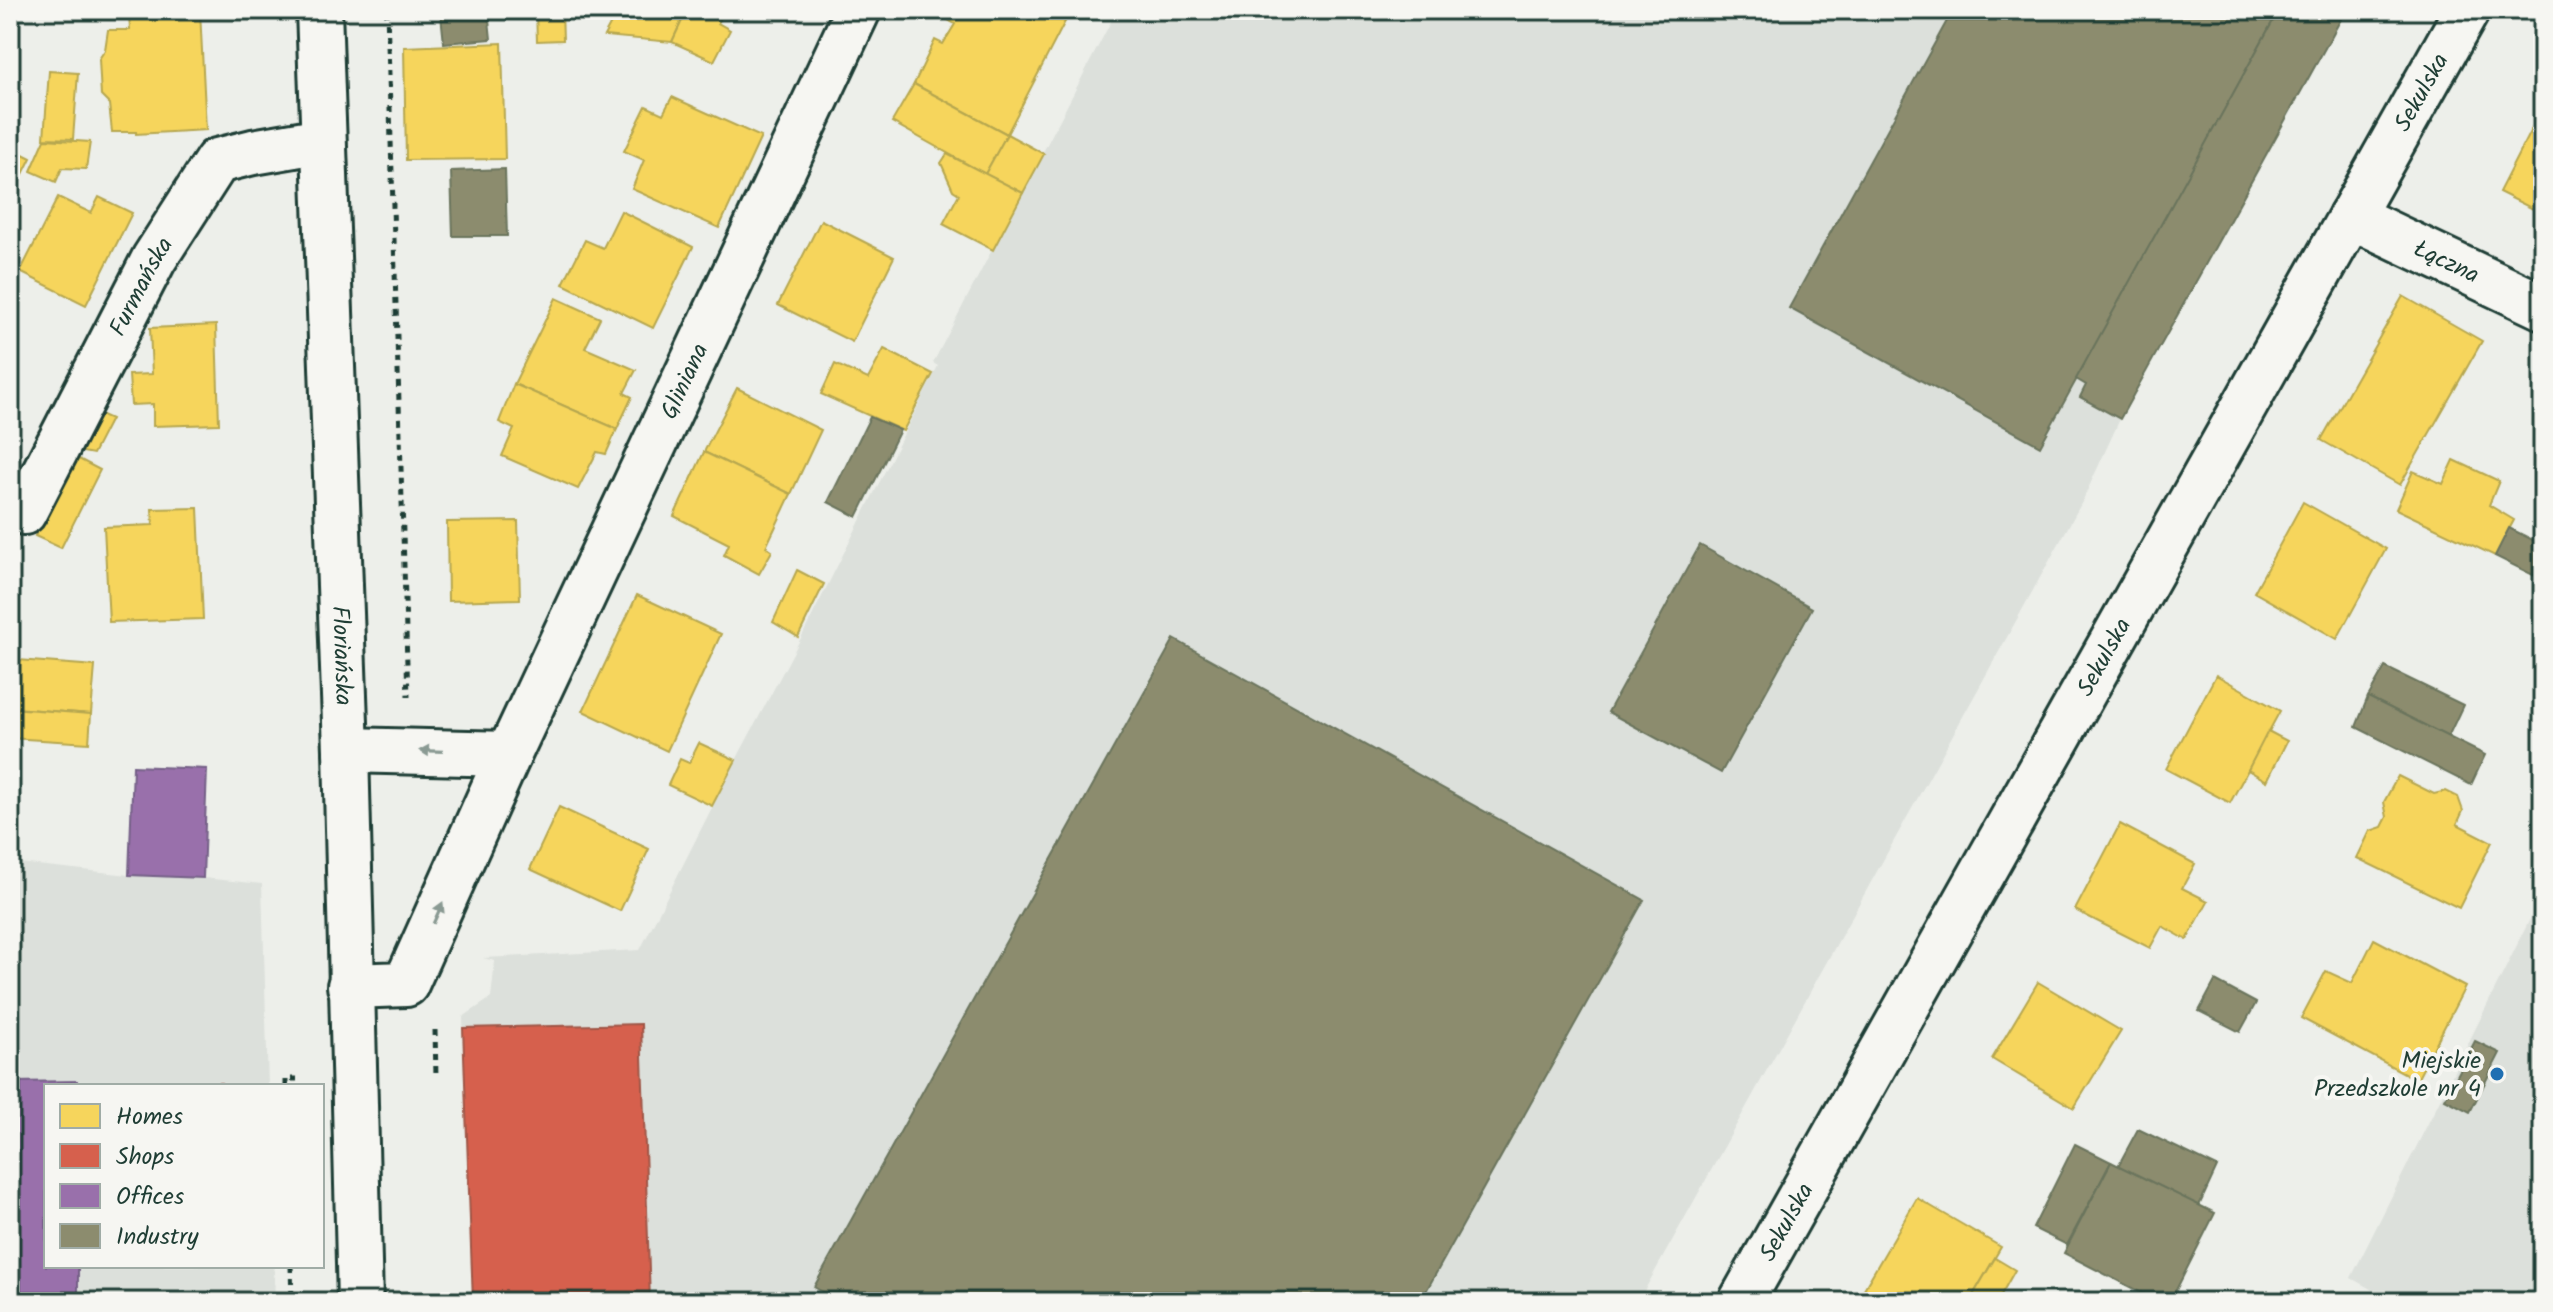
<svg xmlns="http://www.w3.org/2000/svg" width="2553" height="1312" font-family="Kalam,sans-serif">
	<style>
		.built { fill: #dce0db }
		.homes { fill: #f6d55c; stroke: #b6a750; stroke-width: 2 }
		.shops { fill: #d6604d; stroke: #9f5646; stroke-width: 2 }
		.offices { fill: #9970ab; stroke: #746187; stroke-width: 2 }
		.industry { fill: #8c8c6e; stroke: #6b745d; stroke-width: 2 }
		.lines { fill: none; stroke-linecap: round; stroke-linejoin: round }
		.minor-casing { stroke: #1f3d34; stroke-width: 50 }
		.path { stroke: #1f3d34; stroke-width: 5; stroke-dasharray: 6 6; stroke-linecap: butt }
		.minor { stroke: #f6f6f2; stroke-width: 44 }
		.oneway { fill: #8a9a93 }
		.poi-dot { fill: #1f6fb2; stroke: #f6f6f2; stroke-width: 3 }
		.labels { text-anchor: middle; stroke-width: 8; stroke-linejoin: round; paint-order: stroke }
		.street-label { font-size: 24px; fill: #1f3d34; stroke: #f6f6f2 }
		.poi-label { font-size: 24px; fill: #1f3d34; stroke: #f6f6f2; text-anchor: end }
	</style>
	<rect width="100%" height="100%" fill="#edefea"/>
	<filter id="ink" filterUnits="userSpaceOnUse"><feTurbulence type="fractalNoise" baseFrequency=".0125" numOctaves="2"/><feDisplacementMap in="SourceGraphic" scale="16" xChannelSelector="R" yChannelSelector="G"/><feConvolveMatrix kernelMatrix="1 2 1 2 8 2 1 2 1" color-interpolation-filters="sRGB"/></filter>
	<g filter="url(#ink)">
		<g class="built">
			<path d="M1117,10H2345L2120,419L2082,502L1638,1302H473L463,1017L491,998L495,961L483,958L640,950L736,760L801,638L938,366L933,363Z"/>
			<path d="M10,862L129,875L203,878L262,884L268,1086H46V1266H274L275,1302H10Z"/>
			<path d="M2543,893V1302H2394L2351,1278Z"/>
		</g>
		<g class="homes">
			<path d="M536,10H562L563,40L537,41Z"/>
			<path d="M618,10H659L682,20L672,42L604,36Z"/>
			<path d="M687,10H724L718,23L730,30L714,61L672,42Z"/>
			<path d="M940,10H1071L1007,134L914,84L935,40L943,44L955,24L937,14Z"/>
			<path d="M200,11L206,130L136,134V132H112L109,104L101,96L99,59L105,50L108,30H130L129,14Z"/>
			<path d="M502,43L505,159L406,160L404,47Z"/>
			<path d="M49,71L78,73L73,139L44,138Z"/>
			<path d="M914,84L1007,134L985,174L892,122Z"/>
			<path d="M672,97L761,137L719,228L632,189L644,160L624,151L646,106L663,114Z"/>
			<path d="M2540,112L2543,114V214L2499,192Z"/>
			<path d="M1007,134L1044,154L1023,193L985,174Z"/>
			<path d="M45,139L90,142L86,169L62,168L56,182L31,171Z"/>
			<path d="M13,149L31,158L16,188L10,185V154Z"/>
			<path d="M947,154L1023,193L993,250L943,224L959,194L953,190L941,163Z"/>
			<path d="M58,197L91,213L99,197L132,213L86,305L20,272Z"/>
			<path d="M621,211L693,247L653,328L563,284L585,240L603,248Z"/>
			<path d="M821,220L894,257L852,342L778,305Z"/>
			<path d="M2403,296L2482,341L2400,485L2321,440Z"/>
			<path d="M556,298L600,318L585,348L636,370L624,393L632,397L617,429L514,384Z"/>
			<path d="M216,325L219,424L153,426V404L131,405L129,375L152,374L150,328Z"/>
			<path d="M884,349L933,374L903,431L821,394L835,364L868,379Z"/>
			<path d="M514,384L617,429L606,454L597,452L578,489L502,456L514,429L499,422Z"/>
			<path d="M737,388L821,430L791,494L704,452Z"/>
			<path d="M93,411L111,419L93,454L72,450Z"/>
			<path d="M704,452L791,494L766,547L772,551L759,574L724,555L729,544L674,516Z"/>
			<path d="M75,457L100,470L61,548L35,536Z"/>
			<path d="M2454,460L2499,481L2489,505L2514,520L2495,556L2396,509L2413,471L2443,484Z"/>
			<path d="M2303,502L2386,549L2337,639L2254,592Z"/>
			<path d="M198,508L203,619L109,622L104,527L153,525L152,509Z"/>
			<path d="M518,521L520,599L448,601L447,522Z"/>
			<path d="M797,570L824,584L798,637L773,622Z"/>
			<path d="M637,595L721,634L667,751L583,711Z"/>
			<path d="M18,660L95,666L91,714L15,708Z"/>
			<path d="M2216,675L2280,711L2230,803L2166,769Z"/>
			<path d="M10,708L91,714L89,743L10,738Z"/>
			<path d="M2268,731L2287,741L2267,781L2248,770Z"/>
			<path d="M699,743L736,760L712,806L668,785L680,759L689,763Z"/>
			<path d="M2398,776L2434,794L2446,791L2458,797L2463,811L2457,824L2492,842L2459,908L2357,858L2370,831L2382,827L2387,817L2384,802Z"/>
			<path d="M559,807L649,849L620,911L530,869Z"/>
			<path d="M2120,824L2195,864L2182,888L2208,901L2187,940L2162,926L2150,948L2075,910Z"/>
			<path d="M2374,939L2465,987L2417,1080L2301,1018L2326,971L2352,983Z"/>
			<path d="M2038,982L2121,1031L2074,1108L1992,1059Z"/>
			<path d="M1917,1198L2001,1247L1969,1302H1885L1864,1289Z"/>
			<path d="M1995,1258L2015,1270L1997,1302H1969Z"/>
		</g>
		<g class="shops">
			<path d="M10,1006L18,1013V1081L12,1082L14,1302H10Z"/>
			<path d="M641,1024L650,1302H473L463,1028Z"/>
			<rect x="161" y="1083" width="60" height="3"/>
		</g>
		<g class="offices">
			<path d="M133,766L207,769L203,878L129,875Z"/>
			<path d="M77,1081V1086H46V1266H78V1302H14L12,1082Z"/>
		</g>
		<g class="industry">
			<path d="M488,10L491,39L444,43L441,15Z"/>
			<path d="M1953,10H2279L2040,446L1789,308Z"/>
			<path d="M2279,10H2346L2120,419L2080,397L2086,385L2076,379Z"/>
			<path d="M505,169L507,236H453L451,171Z"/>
			<path d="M870,417L900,430L857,517L828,502Z"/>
			<path d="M2509,528L2543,545V580L2495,556Z"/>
			<path d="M1700,545L1812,608L1721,773L1608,712Z"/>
			<path d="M1174,639L1644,900L1420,1302H840L814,1287Z"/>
			<path d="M2385,667L2463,705L2448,737L2368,697Z"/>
			<path d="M2368,697L2485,755L2471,785L2356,727Z"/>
			<path d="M2215,981L2256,1003L2240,1032L2199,1011Z"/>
			<path d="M2475,1041L2500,1053L2470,1112L2445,1099Z"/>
			<path d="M2138,1129L2217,1167L2199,1206L2118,1166Z"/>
			<path d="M2075,1144L2111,1162L2067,1245L2033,1228Z"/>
			<path d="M2111,1162L2215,1213L2170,1302H2159L2064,1253Z"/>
		</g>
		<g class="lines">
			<g class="minor-casing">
				<g id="minor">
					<path id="s1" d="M319,10L346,750L360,1302"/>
					<path id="s2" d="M2351,216L2543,307"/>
					<path id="s3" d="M24,512L154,259L217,161L253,152L323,140"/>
					<path d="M346,750L509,754"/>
					<path id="s4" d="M350,986L406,984L509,754L858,10"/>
					<path id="s5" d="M1741,1302L2467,10"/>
				</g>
			</g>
			<g class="path">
				<path d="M387,10L408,697"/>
				<path d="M435,1030L436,1077"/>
				<path d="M286,1086V1079H300"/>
				<path d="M291,1266L292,1302"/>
			</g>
			<use href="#minor" class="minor"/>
		</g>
		<defs><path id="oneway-solid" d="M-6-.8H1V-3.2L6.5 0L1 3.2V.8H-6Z" transform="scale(2)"/></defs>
		<g class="oneway">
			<use href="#oneway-solid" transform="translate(431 751) rotate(-178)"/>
			<use href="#oneway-solid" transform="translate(438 913) rotate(-66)"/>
		</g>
	</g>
	<circle class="poi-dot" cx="2497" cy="1074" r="8"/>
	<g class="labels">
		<g class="street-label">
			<text dy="8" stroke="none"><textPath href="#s5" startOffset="1388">Sekulska</textPath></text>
			<text dy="8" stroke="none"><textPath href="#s2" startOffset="106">Łączna</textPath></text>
			<text dy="8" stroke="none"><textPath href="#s3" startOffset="254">Furmańska</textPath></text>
			<text dy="8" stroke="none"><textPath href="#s4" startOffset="720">Gliniana</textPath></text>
			<text dy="8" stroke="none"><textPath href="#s1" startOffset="646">Floriańska</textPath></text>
			<text dy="8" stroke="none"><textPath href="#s5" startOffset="740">Sekulska</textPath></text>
			<text dy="8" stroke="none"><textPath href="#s5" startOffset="92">Sekulska</textPath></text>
		</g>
		<g class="poi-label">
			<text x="2481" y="1068">Miejskie<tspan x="2481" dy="28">Przedszkole nr 4</tspan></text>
		</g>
	</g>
	<rect width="2553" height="1312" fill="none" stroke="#f6f6f2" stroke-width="40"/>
	<rect x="20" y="20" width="2513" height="1272" fill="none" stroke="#1f3d34" stroke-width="3" filter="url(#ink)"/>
	<rect x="44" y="1084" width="280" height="184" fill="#f6f6f2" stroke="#a0aca6" stroke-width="2"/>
	<rect x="60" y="1104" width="40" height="24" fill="#f6d55c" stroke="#a0aca6" stroke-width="2"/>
	<text x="116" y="1124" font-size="24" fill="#1f3d34">Homes</text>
	<rect x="60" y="1144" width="40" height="24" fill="#d6604d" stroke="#a0aca6" stroke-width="2"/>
	<text x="116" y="1164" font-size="24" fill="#1f3d34">Shops</text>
	<rect x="60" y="1184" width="40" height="24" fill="#9970ab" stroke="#a0aca6" stroke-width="2"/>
	<text x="116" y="1204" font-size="24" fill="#1f3d34">Offices</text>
	<rect x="60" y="1224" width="40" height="24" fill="#8c8c6e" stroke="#a0aca6" stroke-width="2"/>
	<text x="116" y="1244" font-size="24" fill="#1f3d34">Industry</text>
</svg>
